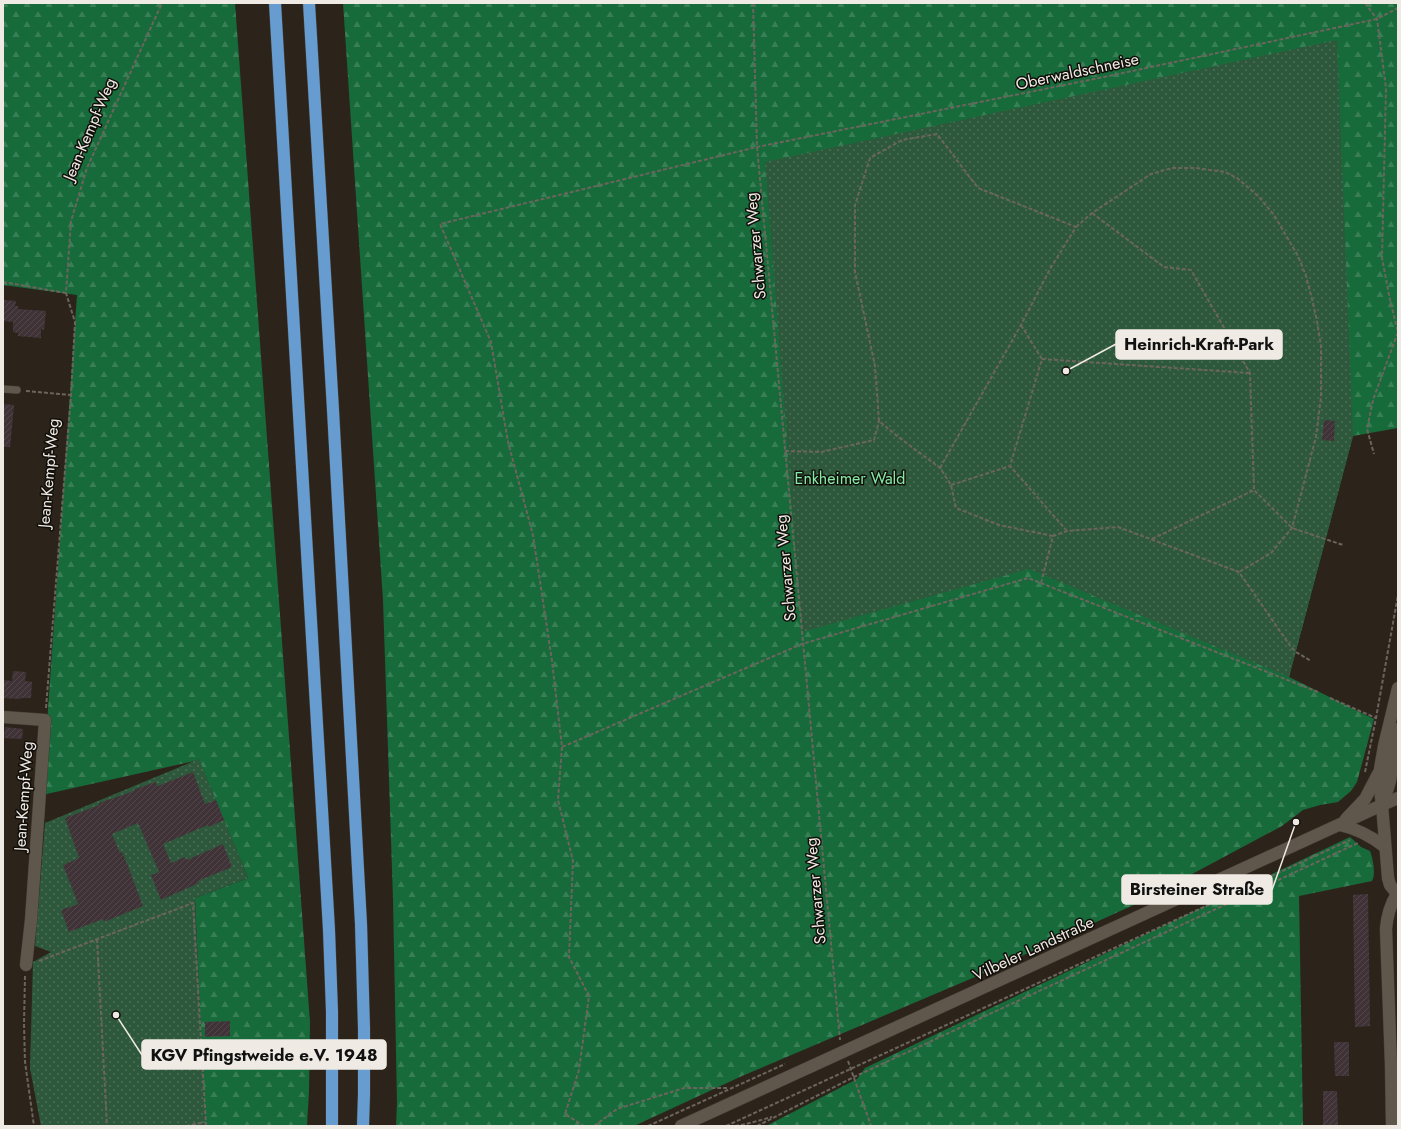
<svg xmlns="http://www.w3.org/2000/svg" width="1401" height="1129" font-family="Jost,sans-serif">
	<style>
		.forest { fill: url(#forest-firs) }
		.park { fill: url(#park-dots) }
		.building { fill: url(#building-hatch) }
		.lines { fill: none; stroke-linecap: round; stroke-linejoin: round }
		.lane-casing { stroke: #443e36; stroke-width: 8 }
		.street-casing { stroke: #443e36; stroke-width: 13 }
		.secondary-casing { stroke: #443e36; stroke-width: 13 }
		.highway-casing { stroke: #443e36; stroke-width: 13 }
		.path { stroke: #6c655d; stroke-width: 2; stroke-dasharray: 4 2; stroke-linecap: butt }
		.lane { stroke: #60574c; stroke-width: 7 }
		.street { stroke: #60574c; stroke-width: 12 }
		.secondary { stroke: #60574c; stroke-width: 12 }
		.highway { stroke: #679cd1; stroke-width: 12 }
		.labels { text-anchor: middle; stroke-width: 3; stroke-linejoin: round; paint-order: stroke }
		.street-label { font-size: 16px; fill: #efeae4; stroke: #110e0a }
		.park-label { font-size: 16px; fill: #84eba5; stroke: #110e0a }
		.leader { fill: none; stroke: #efeae4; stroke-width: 1.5 }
		.callout-dot { fill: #efeae4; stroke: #110e0a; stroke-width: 1.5 }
		.callout { fill: #efeae4; stroke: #efeae4; stroke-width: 1.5 }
		.callout-label { font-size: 17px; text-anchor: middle; font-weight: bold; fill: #111 }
	</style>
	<defs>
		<pattern id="forest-firs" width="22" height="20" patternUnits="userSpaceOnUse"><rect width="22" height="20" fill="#176a3a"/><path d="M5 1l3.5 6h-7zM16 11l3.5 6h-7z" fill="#397f56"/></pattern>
		<pattern id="park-dots" width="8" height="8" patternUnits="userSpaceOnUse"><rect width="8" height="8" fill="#2e583b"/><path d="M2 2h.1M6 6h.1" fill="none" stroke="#4d7057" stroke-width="1.8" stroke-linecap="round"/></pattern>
		<pattern id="building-hatch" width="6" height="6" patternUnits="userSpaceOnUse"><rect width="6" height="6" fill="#403338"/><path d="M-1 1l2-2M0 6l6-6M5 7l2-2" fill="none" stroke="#53474b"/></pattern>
	</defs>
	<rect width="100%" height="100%" fill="#2c241a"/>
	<g class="forest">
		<path d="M3,3H235L310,1022L309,1091L307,1126H205L195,898L248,878L199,760L42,795L77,295L3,285Z"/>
		<path d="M343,3H1398V428L1353,436L1289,677L1374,719L1357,782L1351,791L1338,802L1320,805L1303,810L1282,826L1138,903L975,977L742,1076L634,1126H396L397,1103L393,899L383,600Z"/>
		<path d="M1350,837L1361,847L1370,851C1373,859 1376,874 1372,881L1299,896L1303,1126H766L857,1079L865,1068Z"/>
	</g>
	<g class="park">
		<path d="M1337,40L1353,436L1289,677L1029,569L802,632L765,162Z"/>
		<path d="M199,759L248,878L195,898L205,1126H41L30,1068L33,962L51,952L35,946L45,823Z"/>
	</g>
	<g class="building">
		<path d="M3,300L16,301L15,306H18V309L46,311L44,330L41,329V338L18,336V333L13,332V322L3,321Z"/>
		<path d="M3,404L14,405L10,447H3Z"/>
		<path d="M1324,420L1335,421L1334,441L1322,440Z"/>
		<path d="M13,671L26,672L25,681L32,682L31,698H21V699L3,698V680L12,681Z"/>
		<path d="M5,727L23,729L22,739L4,738Z"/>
		<path d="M193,772L205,804L216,800L224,820L209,827L208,825L163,844L171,863L185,857L187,860L223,844L232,867L198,881L199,883L161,900L151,875L159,872L138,823L112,834L120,853L122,852L126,861L143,906L104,922L103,919L69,932L61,910L78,904L63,865L79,858L65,818L99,805V803L134,791L133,790L155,782L158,786Z"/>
		<path d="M1368,894L1370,1026L1355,1027L1353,895Z"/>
		<path d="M230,1021V1036L205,1037V1022Z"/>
		<path d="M1334,1042H1349V1076H1335Z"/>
		<path d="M1323,1091H1337L1338,1125H1323Z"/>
	</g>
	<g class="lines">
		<g class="lane-casing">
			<path id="lane" d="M3,389L17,390"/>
		</g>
		<g class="street-casing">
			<g id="street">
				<path d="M3,717L45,720L31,920L26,965"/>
				<path d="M1382,805L1398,798"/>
				<path d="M1392,1126L1391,1065L1386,929C1387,915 1390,905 1397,894"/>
			</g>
		</g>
		<g class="secondary-casing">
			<g id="secondary">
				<path d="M1398,688L1384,746L1380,769L1379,782L1382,805L1388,878L1390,885L1398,895"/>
				<path d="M1383,804L1390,781L1398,729"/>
				<path d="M1346,819L1365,799L1378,774"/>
				<path d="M1340,825C1358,829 1371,836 1385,847"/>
				<path d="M681,1126L1382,805"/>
			</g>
		</g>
		<g class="highway-casing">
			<g id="highway">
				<path d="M275,3L329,930L332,1012V1126"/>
				<path d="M309,3L333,410L361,924L364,1028V1094L363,1126"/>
			</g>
		</g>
		<g class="path">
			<path d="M753,3L757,147L840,1040"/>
			<path d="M1365,3L1377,19L1386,88L1382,258L1390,300L1398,332L1373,400L1367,429L1374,454"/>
			<path d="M1092,213L1164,267L1191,270L1250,373L1254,490"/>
			<path d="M1076,227L1092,213L1151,174L1172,168H1196L1225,172L1237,178L1258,196L1274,215L1298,256L1306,276L1312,299L1317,321L1321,346V397L1316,437L1292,528L1271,553L1239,572"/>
			<path d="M3,282L66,293"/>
			<path d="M1021,325L1042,359L1010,466L1067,531"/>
			<path d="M1042,359L1249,373"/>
			<path d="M26,391L71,395"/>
			<path d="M785,451L821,452L874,440L879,421"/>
			<path d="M940,468L1021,325L1050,269L1076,227L978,188L937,134L902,140L870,158L855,205V272L875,366L879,421L897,436L940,468L951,485L956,508L999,525L1053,536"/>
			<path d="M951,485L1010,466"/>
			<path d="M1152,539L1254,490L1292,528L1343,545"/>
			<path d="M1041,583L1053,536L1067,531L1118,527L1239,572L1291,647L1296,652L1311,661"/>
			<path d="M1318,692L1028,578L802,644L562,747L552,661L533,535L508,442L491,342L440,224L757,147L1104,77L1377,19L1398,8"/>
			<path d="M1330,698L1376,718"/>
			<path d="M46,708L71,395L75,322L66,293L71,221L87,168L162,3"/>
			<path d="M562,747L558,800L573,861L569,957L589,996L579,1070L565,1114L584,1126"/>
			<path d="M1365,772L1376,718L1398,595"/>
			<path d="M97,939L107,1126"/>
			<path d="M39,961L193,903L206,1126"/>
			<path d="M25,976L24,1024L25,1062L34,1126"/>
			<path d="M848,1061L871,1126"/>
			<path d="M186,1126L205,1122"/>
			<path d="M594,1126L617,1109L684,1088H727"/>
			<path d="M648,1126L785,1064"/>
			<path d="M726,1126L1350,840"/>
			<path d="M735,1126L746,1124L772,1117"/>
			<path d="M757,1126L854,1077L1358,843"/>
		</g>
		<use href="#lane" class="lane"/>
		<use href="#street" class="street"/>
		<use href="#secondary" class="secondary"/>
		<use href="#highway" class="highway"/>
	</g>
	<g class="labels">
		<g class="street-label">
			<text transform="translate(1077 71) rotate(-12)" y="6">Oberwaldschneise</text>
			<text transform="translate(89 129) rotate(-67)" y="6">Jean-Kempf-Weg</text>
			<text transform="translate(755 246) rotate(-95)" y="6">Schwarzer Weg</text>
			<text transform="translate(48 473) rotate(-85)" y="6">Jean-Kempf-Weg</text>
			<text transform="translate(785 568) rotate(-95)" y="6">Schwarzer Weg</text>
			<text transform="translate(23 796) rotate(-86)" y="6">Jean-Kempf-Weg</text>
			<text transform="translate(815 891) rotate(-95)" y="6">Schwarzer Weg</text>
			<text transform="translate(1033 948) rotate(-25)" y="6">Vilbeler Landstraße</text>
		</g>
		<g class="park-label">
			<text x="850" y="484">Enkheimer Wald</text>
		</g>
	</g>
	<path class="leader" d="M1066 371L1116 344M1296 822L1272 890M116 1015L142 1055"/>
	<g class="callout-dot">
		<circle cx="1066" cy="371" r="4"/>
		<circle cx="1296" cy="822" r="4"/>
		<circle cx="116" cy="1015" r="4"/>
	</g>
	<g class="callout">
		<rect x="1116" y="330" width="166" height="29" rx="4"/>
		<rect x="1122" y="875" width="150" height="29" rx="4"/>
		<rect x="142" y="1040" width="244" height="29" rx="4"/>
	</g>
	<g class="callout-label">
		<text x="1199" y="350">Heinrich-Kraft-Park</text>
		<text x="1197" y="895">Birsteiner Straße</text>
		<text x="264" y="1061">KGV Pfingstweide e.V. 1948</text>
	</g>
	<rect width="1401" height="1129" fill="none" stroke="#efeae4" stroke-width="8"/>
</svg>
